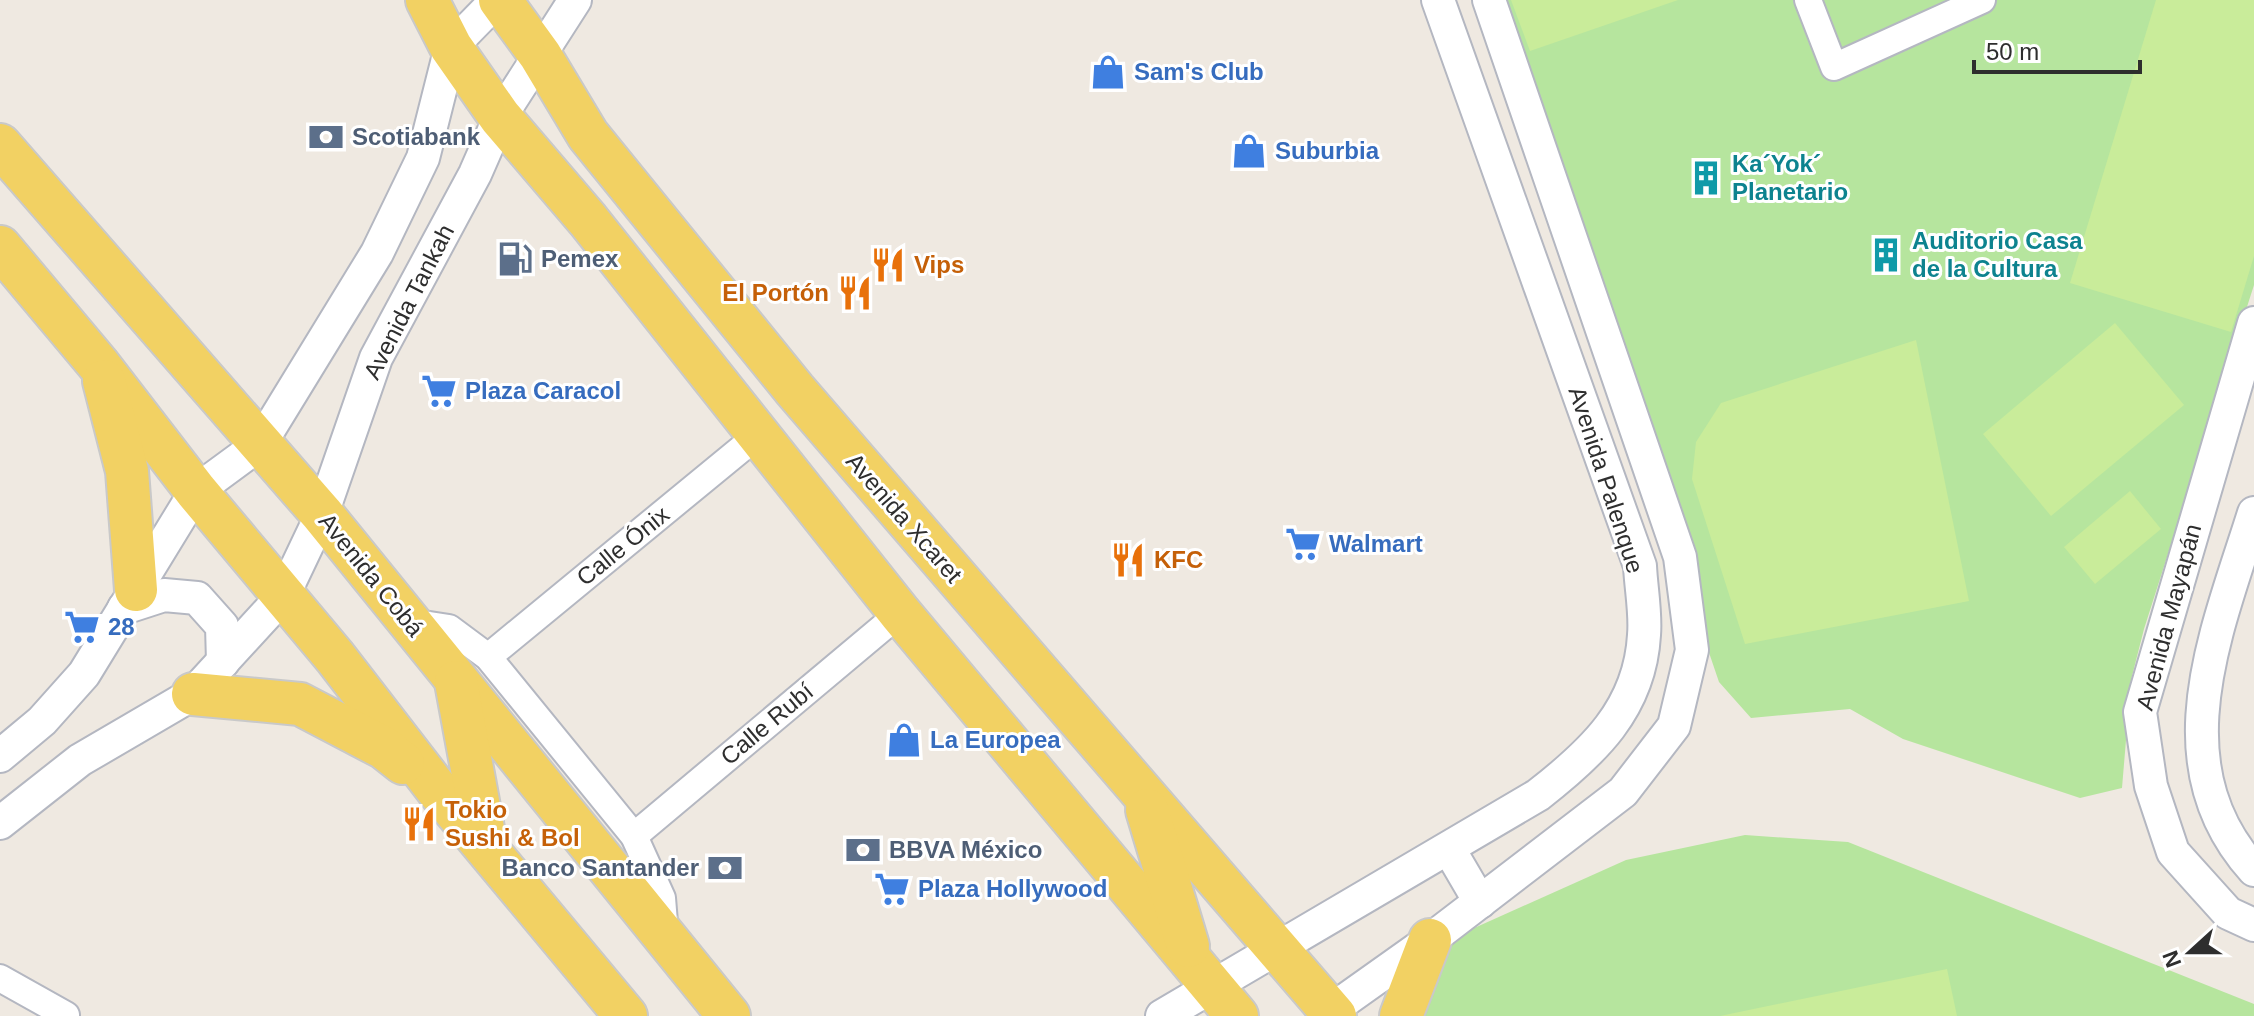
<svg xmlns="http://www.w3.org/2000/svg" width="2254" height="1016" font-family="Helvetica,sans-serif">
	<style>
		.green { fill: #b6e59e }
		.pitch { fill: #c9ec9a }
		.lines { fill: none; stroke-linecap: round; stroke-linejoin: round }
		.minor-casing { stroke: #b4b7c1; stroke-width: 30 }
		.tertiary-casing { stroke: #b4b7c1; stroke-width: 36 }
		.primary-casing { stroke: #c9c9c9; stroke-width: 46 }
		.minor { stroke: #fff; stroke-width: 26 }
		.tertiary { stroke: #fff; stroke-width: 32 }
		.primary { stroke: #f2d163; stroke-width: 42 }
		.labels { text-anchor: middle; stroke-width: 6; stroke-linejoin: round; paint-order: stroke }
		.shop-label { font-size: 24px; font-weight: bold; fill: #366cbe; stroke: #fff; text-anchor: start }
		.service-label { font-size: 24px; font-weight: bold; fill: #4e5e75; stroke: #fff; text-anchor: start }
		.culture-label { font-size: 24px; font-weight: bold; fill: #0d838f; stroke: #fff; text-anchor: start }
		.food-label { font-size: 24px; font-weight: bold; fill: #c56008; stroke: #fff; text-anchor: start }
		.street-label { font-size: 24px; fill: #2e2e2e; stroke: #fff }
	</style>
	<rect width="100%" height="100%" fill="#efe9e1"/>
	<g class="green">
		<path d="M1487,0H2254V285L2144,629L2131,680L2122,788L2080,798L1903,739L1850,709L1751,718L1719,682Z"/>
		<path d="M1745,835L1848,842L2254,1004V1016H1379L1387,998L1423,951L1626,860Z"/>
	</g>
	<g class="pitch">
		<path d="M1511,0H1678L1530,51Z"/>
		<path d="M2156,0H2254V256L2231,332L2070,283Z"/>
		<path d="M2115,323L2184,405L2051,516L1983,434Z"/>
		<path d="M1916,340L1969,601L1745,644L1692,479L1696,442L1721,403Z"/>
		<path d="M2130,491L2161,529L2095,584L2064,547Z"/>
		<path d="M1947,969L1957,1016H1720Z"/>
	</g>
	<g class="lines">
		<g class="minor-casing">
			<g id="minor">
				<path d="M1808,0L1834,67L1982,0"/>
				<path d="M410,622L449,628L488,657L634,836L662,898L665,935"/>
				<path d="M488,657L758,435"/>
				<path d="M634,836L900,613"/>
				<path d="M0,978L66,1015"/>
			</g>
		</g>
		<g class="tertiary-casing">
			<g id="tertiary">
				<path d="M2254,323L2140,712L2151,786L2173,852L2228,913L2254,925"/>
				<path d="M2254,513C2217,631 2158,764 2254,870"/>
				<path d="M124,608L164,595L197,598L222,626L223,662"/>
				<path d="M0,756L42,721L84,674L196,491L260,444L377,253L423,158L451,47L497,0"/>
				<path d="M0,823L80,760L193,694L283,596L322,514L376,358L475,174L500,117L575,0"/>
				<path d="M1449,849L1480,902"/>
				<path d="M1162,1016L1538,795C1592,753 1640,709 1644,635C1646,613 1641,588 1640,566L1438,0"/>
				<path d="M1323,1016L1430,940L1623,792L1674,726L1692,650L1680,557L1489,0"/>
			</g>
		</g>
		<g class="primary-casing">
			<g id="primary">
				<path d="M427,0L451,47L500,117L588,220L900,613L1237,1016"/>
				<path d="M500,0L540,55L588,135L795,390L1335,1016"/>
				<path d="M0,145L322,514L729,1016"/>
				<path d="M0,247L99,365L196,491L335,657L436,788L626,1016"/>
				<path d="M104,381L127,471L136,590"/>
				<path d="M456,682L486,845"/>
				<path d="M193,694L300,704L384,748L403,763"/>
				<path d="M1147,810L1188,946"/>
				<path d="M1401,1016L1430,940"/>
			</g>
		</g>
		<use href="#minor" class="minor"/>
		<use href="#tertiary" class="tertiary"/>
		<use href="#primary" class="primary"/>
	</g>
	<defs>
		<g id="shop-bare" transform="scale(2.76)"><path d="M-5-2.5h2.3a2.7 3.5 0 0 1 5.4 0H5L5.5 6h-11ZM-1.5-2.5h3a1.5 2.3 0 0 0-3 0Z" fill="#3f7fe0" stroke="#fff" stroke-width="2.5" paint-order="stroke"/></g>
		<g id="bank-bare" transform="scale(2.76)"><path d="M-6-4H6V4H-6ZM0-2.3a2.3 2.3 0 1 0 0 4.6a2.3 2.3 0 1 0 0-4.6Z" fill="#5c6f8a" stroke="#fff" stroke-width="2.5" paint-order="stroke"/></g>
		<g id="building-bare" transform="scale(2.76)"><path d="M-4-6H4V6H1V3H-1V6H-4ZM-2.5-4.3h1.7v1.8h-1.7ZM.8-4.3h1.7v1.8H.8ZM-2.5-1h1.7V.8h-1.7ZM.8-1h1.7V.8H.8Z" fill="#0f9aa8" stroke="#fff" stroke-width="2.5" paint-order="stroke"/></g>
		<g id="fuel-bare" transform="scale(2.76)"><path d="M-5.5-6h7V0h2V4h1.3V-2.5L3-4.5l.8-.8L6-3V5H2.5V1h-1V6h-7ZM-4.2-4.7v3.2H.2V-4.7Z" fill="#5c6f8a" stroke="#fff" stroke-width="2.5" paint-order="stroke"/></g>
		<g id="restaurant-bare" transform="scale(2.76)"><path d="M-5-6h1v4h1v-4h1v4h1v-4h1v5L-1.5 .5V6h-2V.5L-5-1ZM5-6V6H3V1.5H1.5Q1.5-4 5-6Z" fill="#e8710a" stroke="#fff" stroke-width="2.5" paint-order="stroke"/></g>
		<g id="supermarket-bare" transform="scale(2.76)"><path d="M-6-5.5h2.5l.6 2H6L4.5 2H-2.5L-4.4-4H-6ZM-1.5 3.2a1.3 1.3 0 1 0 .1 0ZM3 3.2a1.3 1.3 0 1 0 .1 0Z" fill="#3f7fe0" stroke="#fff" stroke-width="2.5" paint-order="stroke"/></g>
	</defs>
	<g fill-rule="evenodd">
		<use href="#shop-bare" x="1108" y="72"/>
		<use href="#bank-bare" x="326" y="137"/>
		<use href="#shop-bare" x="1249" y="151"/>
		<use href="#building-bare" x="1706" y="178"/>
		<use href="#building-bare" x="1886" y="255"/>
		<use href="#fuel-bare" x="515" y="259"/>
		<use href="#restaurant-bare" x="888" y="265"/>
		<use href="#restaurant-bare" x="855" y="293"/>
		<use href="#supermarket-bare" x="439" y="391"/>
		<use href="#supermarket-bare" x="1303" y="544"/>
		<use href="#restaurant-bare" x="1128" y="560"/>
		<use href="#supermarket-bare" x="82" y="627"/>
		<use href="#shop-bare" x="904" y="740"/>
		<use href="#restaurant-bare" x="419" y="824"/>
		<use href="#bank-bare" x="863" y="850"/>
		<use href="#bank-bare" x="725" y="868"/>
		<use href="#supermarket-bare" x="892" y="889"/>
	</g>
	<g class="labels">
		<g class="shop-label">
			<text x="1134" y="80">Sam's Club</text>
			<text x="1275" y="159">Suburbia</text>
			<text x="465" y="399">Plaza Caracol</text>
			<text x="1329" y="552">Walmart</text>
			<text x="108" y="635">28</text>
			<text x="930" y="748">La Europea</text>
			<text x="918" y="897">Plaza Hollywood</text>
		</g>
		<g class="service-label">
			<text x="352" y="145">Scotiabank</text>
			<text x="541" y="267">Pemex</text>
			<text x="889" y="858">BBVA México</text>
			<text x="699" y="876" text-anchor="end">Banco Santander</text>
		</g>
		<g class="culture-label">
			<text x="1732" y="172">Ka´Yok´<tspan x="1732" dy="28">Planetario</tspan></text>
			<text x="1912" y="249">Auditorio Casa<tspan x="1912" dy="28">de la Cultura</tspan></text>
		</g>
		<g class="food-label">
			<text x="914" y="273">Vips</text>
			<text x="829" y="301" text-anchor="end">El Portón</text>
			<text x="1154" y="568">KFC</text>
			<text x="445" y="818">Tokio<tspan x="445" dy="28">Sushi &amp; Bol</tspan></text>
		</g>
		<g class="street-label">
			<text transform="translate(409 302) rotate(-63)" y="8">Avenida Tankah</text>
			<text transform="translate(1606 480) rotate(72)" y="8">Avenida Palenque</text>
			<text transform="translate(904 518) rotate(49)" y="8">Avenida Xcaret</text>
			<text transform="translate(623 546) rotate(-39)" y="8">Calle Ónix</text>
			<text transform="translate(371 575) rotate(51)" y="8">Avenida Cobá</text>
			<text transform="translate(2169 617) rotate(-75)" y="8">Avenida Mayapán</text>
			<text transform="translate(767 724) rotate(-40)" y="8">Calle Rubí</text>
		</g>
	</g>
	<g transform="translate(2190 952) rotate(249)" stroke="#ffffff" stroke-width="6" paint-order="stroke">
	<path d="M0-6L14 30L0 20L-14 30Z" fill="#2e2e2e"/>
	<text y="-12" font-size="22" font-weight="bold" text-anchor="middle" fill="#2e2e2e">N</text>
	</g>
	<path d="M1974 60v12h166v-12" fill="none" stroke="#2e2e2e" stroke-width="4"/>
	<text x="1986" y="60" font-size="24" fill="#2e2e2e" stroke="#ffffff" stroke-width="6" paint-order="stroke">50 m</text>
</svg>
